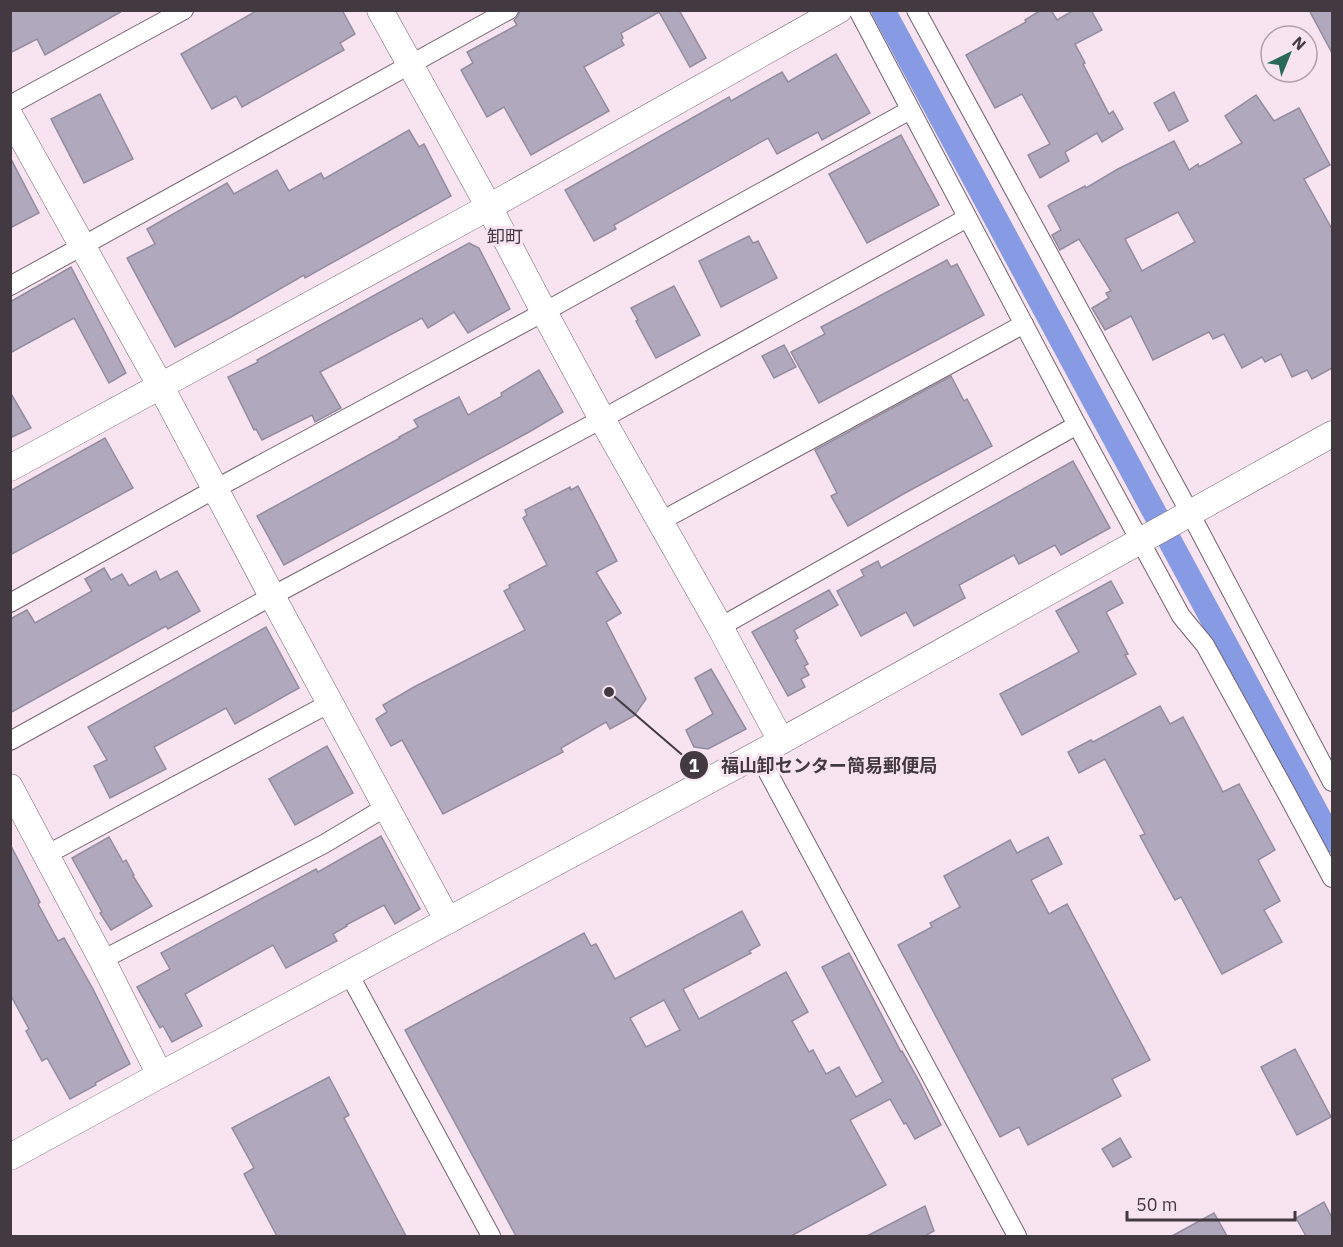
<svg xmlns="http://www.w3.org/2000/svg" width="1343" height="1247" font-family="'IBM Plex Sans','Noto Sans JP',sans-serif">
	<style>
		.lines { fill: none; stroke-linecap: round; stroke-linejoin: round }
		.canal { stroke: #869be4; stroke-width: 24 }
		.building { fill: #b0a8bc; stroke: #938c9f; stroke-width: 1.5; fill-rule: evenodd }
		.street-casing { stroke: #75636f; stroke-width: 20 }
		.secondary-casing { stroke: #75636f; stroke-width: 27 }
		.street { stroke: #fff; stroke-width: 18 }
		.secondary { stroke: #fff; stroke-width: 26 }
		.labels { text-anchor: middle; stroke-width: 6; stroke-linejoin: round; paint-order: stroke }
		.neighbourhood-label { font-size: 18px; fill: #423a40; stroke: #f8e3f1 }
		.leader { fill: none; stroke: #423a40; stroke-width: 2 }
		.callout-dot { fill: #423a40; stroke: #f8e3f1; stroke-width: 2 }
		.mark-label { font-size: 18px; text-anchor: middle; font-weight: bold; fill: #fff }
		.callout-label { font-size: 18px; text-anchor: middle; font-weight: bold; fill: #423a40; stroke: #f8e3f1; stroke-width: 6; stroke-linejoin: round; paint-order: stroke }
	</style>
	<rect width="100%" height="100%" fill="#f8e3f1"/>
	<g class="lines">
		<path class="canal" d="M883,10L1332,841"/>
	</g>
	<g class="building">
		<path d="M10,10H124L45,55L37,39L10,53Z"/>
		<path d="M258,10H342L355,34L340,43L344,50L242,107L236,96L212,109L181,54Z"/>
		<path d="M520,10H679L706,58L690,67L659,12L621,33L623,38L621,40L624,45L584,67L609,111L531,155L504,107L487,117L461,70L473,63L467,52L517,25L514,20L518,16Z"/>
		<path d="M1041,10H1051L1057,20L1074,10H1091L1102,30L1075,44L1085,63L1083,64L1109,114L1113,111L1123,129L1102,142L1097,133L1065,152L1069,161L1040,178L1028,155L1050,144L1022,94L995,108L966,55L1026,22L1025,20Z"/>
		<path d="M1309,10H1332V53Z"/>
		<path d="M836,54L870,113L822,140L818,132L777,154L768,138L614,225L616,229L594,241L565,190L729,97L731,101L782,72L788,82Z"/>
		<path d="M1174,92L1188,121L1169,131L1154,103Z"/>
		<path d="M100,94L133,159L84,183L51,119Z"/>
		<path d="M1256,95L1274,121L1299,108L1330,165L1304,179L1332,229V368L1312,379L1307,370L1292,377L1281,354L1265,362L1262,357L1242,368L1224,334L1213,339L1209,332L1153,360L1131,316L1105,330L1092,308L1109,298L1106,293L1111,291L1079,239L1060,250L1052,235L1061,230L1048,206L1050,204L1085,186L1086,188L1118,169L1174,141L1189,170L1198,164L1199,167L1242,143L1225,116ZM1178,212L1195,242L1142,271L1125,239Z"/>
		<path d="M409,130L419,147L424,144L451,196L305,278L304,275L231,317L175,347L127,258L155,244L147,229L227,183L234,194L277,170L289,191L321,173L324,179Z"/>
		<path d="M901,135L939,205L867,243L829,174Z"/>
		<path d="M10,157L39,213L10,228Z"/>
		<path d="M749,236L753,243L758,241L777,278L721,307L699,261Z"/>
		<path d="M469,243L479,248L510,309L468,333L454,312L428,328L422,318L320,372L341,408L315,422L312,415L262,440L256,429L254,430L228,377L258,362L257,360Z"/>
		<path d="M947,260L951,267L957,264L984,315L819,403L791,352L825,334L821,327Z"/>
		<path d="M71,267L126,373L109,383L74,318L10,353V302Z"/>
		<path d="M674,286L700,335L656,358L636,321L638,320L631,308Z"/>
		<path d="M784,345L796,367L774,378L762,356Z"/>
		<path d="M539,370L563,412L529,432L284,565L257,516L400,438L399,437L418,427L414,420L459,397L468,415L502,396L501,393Z"/>
		<path d="M951,376L964,401L967,399L992,446L905,493L848,526L831,496L837,493L815,450Z"/>
		<path d="M10,392L31,428L10,438Z"/>
		<path d="M105,438L133,488L10,555V491Z"/>
		<path d="M1073,461L1110,528L1061,555L1055,545L1019,564L1014,555L959,585L965,598L914,626L906,612L861,636L837,591L864,576L861,570L878,561L881,568Z"/>
		<path d="M578,486L617,561L596,572L621,613L606,622L646,699L634,716L610,729L606,722L561,748L563,752L443,814L402,740L391,746L376,719L387,712L383,705L414,687L525,630L504,591L510,588L509,585L547,565L523,518L527,515L525,510L570,487L571,490Z"/>
		<path d="M104,568L111,580L122,574L129,586L156,571L160,580L177,571L200,611L168,629L166,626L10,713V619L27,610L35,623L92,591L85,579Z"/>
		<path d="M1111,581L1123,603L1106,612L1128,654L1125,655L1136,674L1022,735L1000,694L1079,652L1056,611Z"/>
		<path d="M829,590L838,605L794,630L798,638L795,640L808,664L804,666L809,675L801,679L805,687L788,696L752,632Z"/>
		<path d="M266,627L299,688L235,724L226,708L154,747L166,769L110,798L94,766L107,760L88,727Z"/>
		<path d="M711,669L746,729L708,749L694,747L686,730L713,714L695,678Z"/>
		<path d="M1160,706L1170,724L1183,717L1223,792L1239,784L1275,850L1258,860L1280,901L1264,910L1282,942L1222,974L1181,897L1175,900L1140,836L1145,834L1105,759L1079,773L1068,752L1091,740L1093,742Z"/>
		<path d="M327,746L353,793L295,825L269,779Z"/>
		<path d="M381,836L420,909L395,924L384,905L346,925L347,926L333,934L337,941L286,968L273,945L185,994L202,1026L172,1042L163,1026L160,1028L137,987L170,969L161,953L316,869L318,872Z"/>
		<path d="M109,837L123,862L126,860L134,875L133,876L152,906L111,930L100,913L102,912L72,858Z"/>
		<path d="M1048,837L1062,864L1031,880L1049,914L1067,904L1150,1060L1112,1079L1121,1096L1028,1145L1019,1127L1000,1137L898,945L932,927L930,923L960,907L944,876L1010,840L1017,853Z"/>
		<path d="M10,844L40,902L38,904L58,941L64,938L93,989L130,1064L95,1083L96,1085L70,1099L47,1058L42,1061L26,1031L29,1029L10,994Z"/>
		<path d="M742,911L760,945L749,951L751,953L683,989L699,1019L786,972L808,1012L792,1021L809,1052L813,1050L826,1074L839,1067L856,1097L883,1082L822,967L849,953L901,1052L902,1051L919,1081L941,1125L915,1139L906,1123L904,1124L890,1099L850,1120L886,1185L791,1236H516L405,1030L584,933L591,946L596,944L615,979ZM664,1000L680,1030L646,1047L630,1018Z"/>
		<path d="M1295,1049L1331,1117L1297,1135L1261,1067Z"/>
		<path d="M329,1077L349,1115L344,1118L406,1236H277L244,1174L254,1168L232,1128Z"/>
		<path d="M1120,1138L1131,1157L1113,1167L1102,1149Z"/>
		<path d="M1324,1202L1332,1218V1236H1306L1296,1218Z"/>
		<path d="M925,1206L934,1231L925,1236H867Z"/>
		<path d="M1214,1213L1227,1236H1172Z"/>
	</g>
	<g class="lines">
		<g class="street-casing">
			<g id="street">
				<path d="M858,10L1077,425L1181,616L1205,645L1287,794L1332,878"/>
				<path d="M916,10L1190,513L1332,782"/>
				<path d="M10,105L184,10"/>
				<path d="M10,286L509,10"/>
				<path d="M659,522L1024,324"/>
				<path d="M10,603L215,489L544,312L910,110"/>
				<path d="M720,627L1077,425"/>
				<path d="M10,741L272,596L602,419L967,218"/>
				<path d="M758,754L1017,1236"/>
				<path d="M46,855L330,703"/>
				<path d="M102,960L324,844L386,807"/>
				<path d="M349,974L491,1236"/>
			</g>
		</g>
		<g class="secondary-casing">
			<g id="secondary">
				<path d="M380,10L489,207L544,312L602,419L720,627L781,741"/>
				<path d="M10,116L160,385L272,596L448,921"/>
				<path d="M10,468L489,207L839,10"/>
				<path d="M10,787L102,960L160,1075"/>
				<path d="M10,1157L160,1075L758,754L1332,434"/>
			</g>
		</g>
		<use href="#street" class="street"/>
		<use href="#secondary" class="secondary"/>
	</g>
	<g class="labels">
		<g class="neighbourhood-label">
			<text x="505" y="243">卸町</text>
		</g>
	</g>
	<path class="leader" d="M609 692L694 765"/>
	<g class="callout-dot">
		<circle cx="609" cy="692" r="6"/>
		<circle cx="694" cy="765" r="15"/>
	</g>
	<g class="mark-label">
		<text x="694" y="772">1</text>
	</g>
	<g class="callout-label">
		<text x="829" y="772">福山卸センター簡易郵便局</text>
	</g>
	<rect width="1343" height="1247" fill="none" stroke="#423a40" stroke-width="24"/>
	<g transform="translate(1289 54) rotate(43)"><circle r="28" fill="#f8e3f1" stroke="#af9faa" stroke-width="1.5"/>
	<path d="M0-4.5L10 22L0 15L-10 22Z" fill="#286957"/>
	<text y="-9" font-size="16" font-weight="bold" text-anchor="middle" fill="#423a40">N</text>
	</g>
	<path d="M1127 1211v9h168v-9" fill="none" stroke="#423a40" stroke-width="3"/>
	<text x="1136" y="1211" font-size="18" fill="#423a40" stroke="#f8e3f1" stroke-width="4.5" paint-order="stroke">50 m</text>
</svg>
